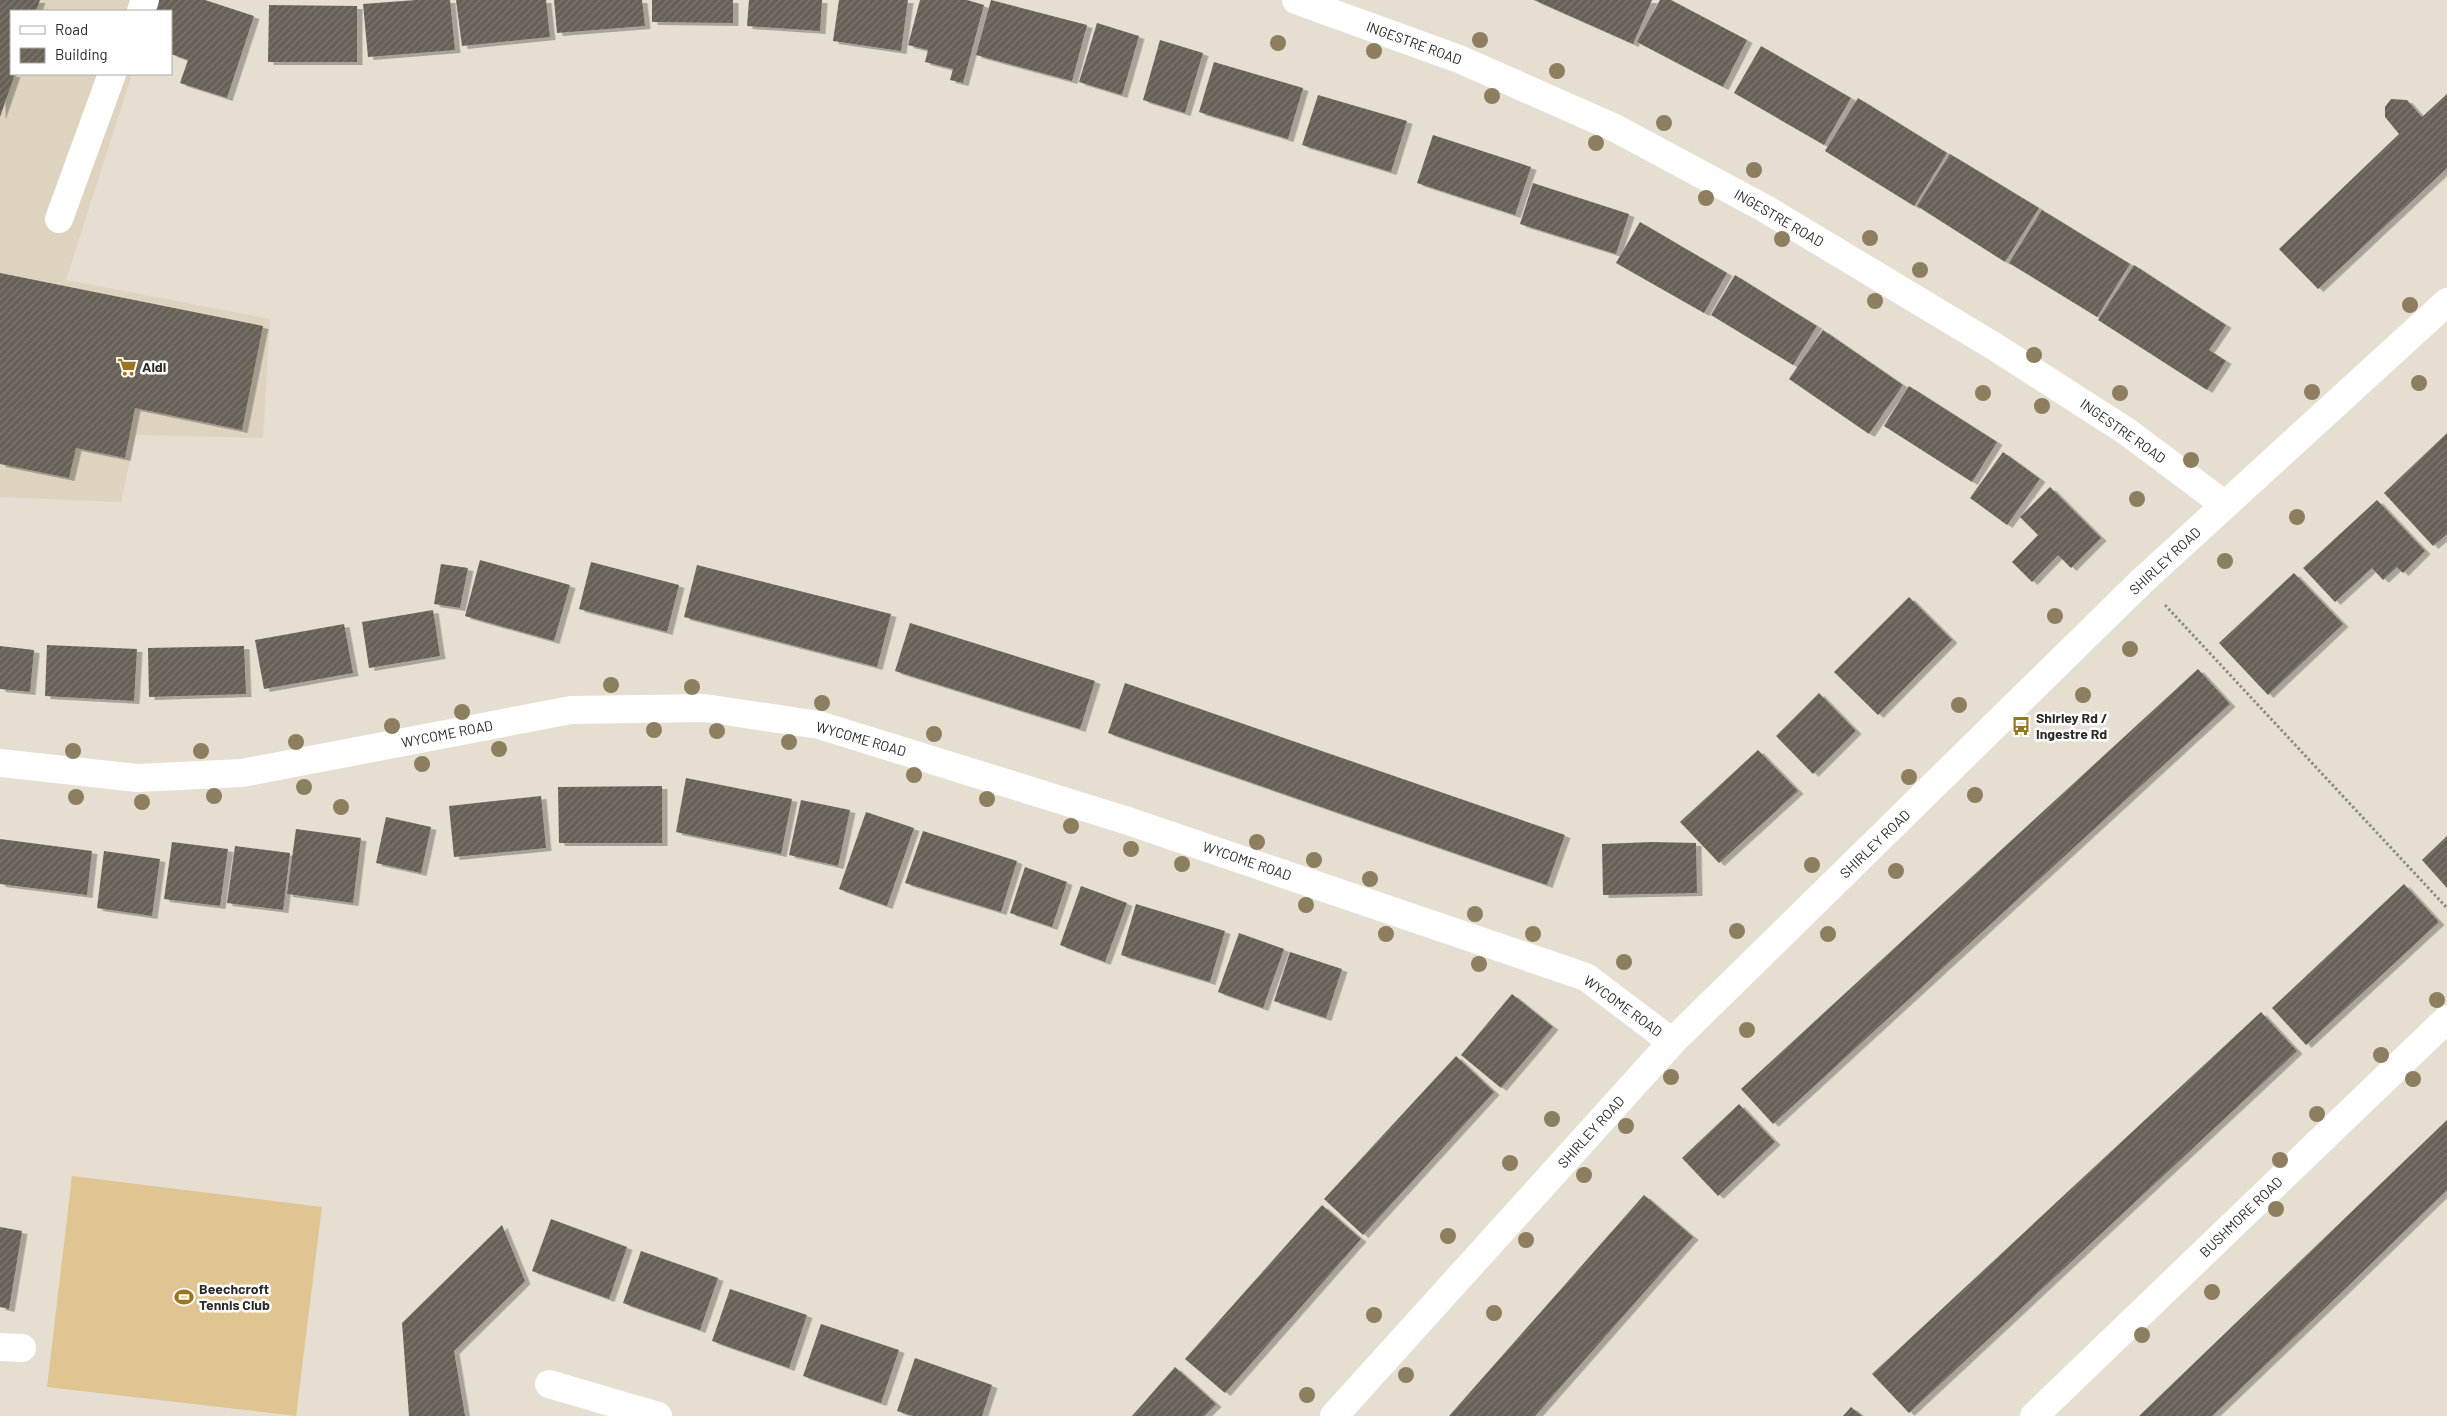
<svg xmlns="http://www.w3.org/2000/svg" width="2447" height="1416" font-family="Barlow,sans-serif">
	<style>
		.built { fill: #ddd3bf }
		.grass { fill: #e0c592 }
		.building { fill: url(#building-hatch); filter: url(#shadow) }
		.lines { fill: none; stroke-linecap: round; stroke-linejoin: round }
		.path { stroke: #8f8b81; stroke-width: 3; stroke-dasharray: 2.5 2.5; stroke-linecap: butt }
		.minor { stroke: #fff; stroke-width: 28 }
		.tree { fill: #8c7e5e }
		.labels { text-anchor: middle; stroke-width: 5; stroke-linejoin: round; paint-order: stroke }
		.street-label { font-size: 14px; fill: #2c2a25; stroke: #fff }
		.poi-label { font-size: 14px; font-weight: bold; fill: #2c2a25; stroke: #fff; text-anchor: start }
	</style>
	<defs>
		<pattern id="building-hatch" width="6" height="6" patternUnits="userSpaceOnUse" patternTransform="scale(1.25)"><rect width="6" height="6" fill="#676156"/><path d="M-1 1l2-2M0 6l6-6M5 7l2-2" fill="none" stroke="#7d7870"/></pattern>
		<filter id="shadow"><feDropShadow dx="5.5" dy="3" stdDeviation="0" flood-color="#0004"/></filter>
	</defs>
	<rect width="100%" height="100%" fill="#e5ded1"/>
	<path class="built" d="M0,0H155L152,11H11V74H132L66,280L270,319L263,438L136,435L121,502L0,497Z"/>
	<path class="grass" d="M72,1176L322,1207L296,1416L47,1387Z"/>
	<g class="building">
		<path d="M0,0H40L36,11H11V74H15L0,117Z"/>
		<path d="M156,0H205L254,16L227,98L180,83L188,60L171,54V11H153Z"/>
		<path d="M416,0H450L455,50L368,57L363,4Z"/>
		<path d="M456,0H546L550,37L462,46Z"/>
		<path d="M554,0H642L645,26L557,33Z"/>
		<path d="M652,0H733V23L652,22Z"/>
		<path d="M749,0H822L820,31L747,26Z"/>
		<path d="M839,0H908L901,51L833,41Z"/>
		<path d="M920,0H967L984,5L963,83L950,80L953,69L925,62L928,50L908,45Z"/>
		<path d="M991,0L1087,25L1072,81L976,55Z"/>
		<path d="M1534,0H1652L1633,44Z"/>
		<path d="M1660,0H1671L1747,40L1723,87L1637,42Z"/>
		<path d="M269,5L357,6V62H268Z"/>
		<path d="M1097,23L1139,36L1122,95L1079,82Z"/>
		<path d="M1160,40L1203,53L1185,113L1143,100Z"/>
		<path d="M1761,46L1851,98L1824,145L1734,93Z"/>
		<path d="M1214,62L1303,88L1288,139L1199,112Z"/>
		<path d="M2447,94V168L2318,289L2279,249L2399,134L2385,117V107L2391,99L2407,100L2422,117Z"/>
		<path d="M1318,95L1407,121L1391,172L1302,145Z"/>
		<path d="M1858,98L1947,153L1914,206L1825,151Z"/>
		<path d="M1433,135L1531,167L1515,215L1417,183Z"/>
		<path d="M1950,154L2039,208L2005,262L1917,206Z"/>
		<path d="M1533,183L1629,214L1616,254L1520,224Z"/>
		<path d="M2042,210L2130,264L2097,317L2009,263Z"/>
		<path d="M1640,222L1727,273L1704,313L1616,263Z"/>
		<path d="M2134,265L2226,325L2209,350L2226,361L2207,390L2098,320Z"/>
		<path d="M0,273L263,326L242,430L135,408L125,458L76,448L69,478L0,464Z"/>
		<path d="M1735,275L1817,326L1793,365L1711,315Z"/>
		<path d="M1823,330L1903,385L1869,434L1789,379Z"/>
		<path d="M1909,386L1997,442L1972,482L1884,426Z"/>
		<path d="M2447,433V534L2433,546L2384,493Z"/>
		<path d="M2003,452L2040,479L2007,525L1970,498Z"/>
		<path d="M2050,487L2101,538L2071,568L2058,555L2032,582L2012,562L2038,535L2020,517Z"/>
		<path d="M2377,500L2425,551L2403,573L2397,567L2383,580L2372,568L2335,602L2303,568Z"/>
		<path d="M480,560L570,585L554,641L465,616Z"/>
		<path d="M591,562L679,585L667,632L579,609Z"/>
		<path d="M441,564L468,568L460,608L434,604Z"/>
		<path d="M697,565L891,614L877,667L684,617Z"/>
		<path d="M2294,573L2343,624L2268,695L2219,643Z"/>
		<path d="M1909,597L1952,640L1878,715L1834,672Z"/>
		<path d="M433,610L440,656L369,668L362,622Z"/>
		<path d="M910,623L1095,681L1080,729L895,671Z"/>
		<path d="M344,624L353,673L264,689L255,640Z"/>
		<path d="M47,645L137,649L134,701L45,696Z"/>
		<path d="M0,646L34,650L30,692L0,689Z"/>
		<path d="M244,646L246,694L149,697L148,648Z"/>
		<path d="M2198,669L2230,704L1773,1124L1741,1089Z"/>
		<path d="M1125,683L1565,835L1547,885L1108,733Z"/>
		<path d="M1819,693L1856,731L1813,774L1776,736Z"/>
		<path d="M1758,750L1798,791L1719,863L1680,822Z"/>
		<path d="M686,778L792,799L781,854L676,832Z"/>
		<path d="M662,786V843H559L558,787Z"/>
		<path d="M541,796L546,848L454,857L449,806Z"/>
		<path d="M801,800L850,810L838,866L789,855Z"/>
		<path d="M866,812L914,828L887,906L839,889Z"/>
		<path d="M386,817L431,827L421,873L376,863Z"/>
		<path d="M296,829L361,838L353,903L287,894Z"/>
		<path d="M923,831L1017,861L1001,912L905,883Z"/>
		<path d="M2447,836V888L2422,860Z"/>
		<path d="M0,839L92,851L87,895L0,884Z"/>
		<path d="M172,842L228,849L220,906L164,899Z"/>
		<path d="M1652,842L1696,843L1697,893L1603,895L1602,844Z"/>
		<path d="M235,846L290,853L283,910L227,903Z"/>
		<path d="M104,851L160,859L152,916L97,908Z"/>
		<path d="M1025,867L1067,882L1052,927L1010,913Z"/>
		<path d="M2404,884L2439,922L2306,1045L2272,1008Z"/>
		<path d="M1081,886L1127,903L1105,962L1060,945Z"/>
		<path d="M1136,904L1225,931L1210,982L1121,955Z"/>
		<path d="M1239,933L1284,949L1263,1008L1218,992Z"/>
		<path d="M1290,952L1342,969L1326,1018L1274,1001Z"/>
		<path d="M1512,994L1553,1027L1501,1088L1461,1055Z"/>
		<path d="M2261,1012L2297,1051L1909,1413L1872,1374Z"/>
		<path d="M1456,1056L1494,1092L1363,1235L1324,1199Z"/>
		<path d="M1739,1104L1775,1142L1718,1196L1682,1158Z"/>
		<path d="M2447,1120V1190L2344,1290L2212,1416H2139Z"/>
		<path d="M1644,1195L1693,1237L1550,1399L1535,1416H1449Z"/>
		<path d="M1322,1205L1361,1239L1225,1393L1185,1359Z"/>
		<path d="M551,1219L627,1247L609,1299L532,1271Z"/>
		<path d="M502,1225L525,1281L454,1351L465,1416H409L402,1323Z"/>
		<path d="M0,1227L22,1231L9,1309L0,1307Z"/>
		<path d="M641,1251L718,1278L700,1330L623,1303Z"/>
		<path d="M730,1289L807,1315L789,1368L712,1341Z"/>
		<path d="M821,1324L899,1350L881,1403L803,1376Z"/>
		<path d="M915,1358L992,1385L982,1416H913L897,1411Z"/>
		<path d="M1175,1367L1216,1404L1204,1416H1132Z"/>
		<path d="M1851,1407L1862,1416H1843Z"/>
	</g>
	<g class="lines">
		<path class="path" d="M2165,605L2447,908"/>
		<g class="minor">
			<path d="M1296,0L1459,59L1615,128L1764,208L1992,345L2126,431L2225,505"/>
			<path d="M141,11L145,0"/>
			<path d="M59,219L112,74"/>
			<path d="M0,763L137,778L242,773L571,710L705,708L819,725L1125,820L1586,977L1672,1042"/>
			<path d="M0,1347L22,1348"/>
			<path d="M549,1384L658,1416"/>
			<path d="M1334,1416L1672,1042L2142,581L2447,302"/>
			<path d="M2034,1416L2447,1019"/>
		</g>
	</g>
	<g class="tree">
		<circle cx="1480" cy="40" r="8"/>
		<circle cx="1278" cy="43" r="8"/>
		<circle cx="1374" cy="51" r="8"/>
		<circle cx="1557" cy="71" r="8"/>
		<circle cx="1492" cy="96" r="8"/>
		<circle cx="1664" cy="123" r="8"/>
		<circle cx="1596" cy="143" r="8"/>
		<circle cx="1754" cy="170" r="8"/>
		<circle cx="1706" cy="198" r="8"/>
		<circle cx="1870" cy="238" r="8"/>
		<circle cx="1782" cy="239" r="8"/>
		<circle cx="1920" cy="270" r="8"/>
		<circle cx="1875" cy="301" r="8"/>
		<circle cx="2410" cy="305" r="8"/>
		<circle cx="2034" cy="355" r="8"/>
		<circle cx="2419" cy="383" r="8"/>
		<circle cx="2312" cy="392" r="8"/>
		<circle cx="1983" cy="393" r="8"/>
		<circle cx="2120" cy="393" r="8"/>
		<circle cx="2042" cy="406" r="8"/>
		<circle cx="2191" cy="460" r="8"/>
		<circle cx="2137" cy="499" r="8"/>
		<circle cx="2297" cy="517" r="8"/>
		<circle cx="2225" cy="561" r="8"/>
		<circle cx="2055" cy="616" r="8"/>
		<circle cx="2130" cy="649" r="8"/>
		<circle cx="611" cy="685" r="8"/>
		<circle cx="692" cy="687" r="8"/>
		<circle cx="2083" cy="695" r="8"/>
		<circle cx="822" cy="703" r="8"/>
		<circle cx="1959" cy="705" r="8"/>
		<circle cx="462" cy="712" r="8"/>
		<circle cx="392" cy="726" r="8"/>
		<circle cx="654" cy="730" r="8"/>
		<circle cx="717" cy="731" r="8"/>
		<circle cx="934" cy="734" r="8"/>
		<circle cx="296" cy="742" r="8"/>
		<circle cx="789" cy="742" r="8"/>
		<circle cx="499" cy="749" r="8"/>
		<circle cx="73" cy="751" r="8"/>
		<circle cx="201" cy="751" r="8"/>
		<circle cx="422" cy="764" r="8"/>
		<circle cx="914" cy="775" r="8"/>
		<circle cx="1909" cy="777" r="8"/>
		<circle cx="304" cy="787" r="8"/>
		<circle cx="1975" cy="795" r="8"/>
		<circle cx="214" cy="796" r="8"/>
		<circle cx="76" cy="797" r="8"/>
		<circle cx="987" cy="799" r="8"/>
		<circle cx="142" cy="802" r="8"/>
		<circle cx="341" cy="807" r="8"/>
		<circle cx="1071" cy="826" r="8"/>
		<circle cx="1257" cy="842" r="8"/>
		<circle cx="1131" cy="849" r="8"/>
		<circle cx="1314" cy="860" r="8"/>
		<circle cx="1182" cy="864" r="8"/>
		<circle cx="1812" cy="865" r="8"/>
		<circle cx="1896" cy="871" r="8"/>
		<circle cx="1370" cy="879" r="8"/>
		<circle cx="1306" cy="905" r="8"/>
		<circle cx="1475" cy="914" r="8"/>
		<circle cx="1737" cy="931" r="8"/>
		<circle cx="1386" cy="934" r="8"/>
		<circle cx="1533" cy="934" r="8"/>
		<circle cx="1828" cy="934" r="8"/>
		<circle cx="1624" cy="962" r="8"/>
		<circle cx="1479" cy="964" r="8"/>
		<circle cx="2437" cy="1000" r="8"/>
		<circle cx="1747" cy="1030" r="8"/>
		<circle cx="2381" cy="1055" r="8"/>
		<circle cx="1671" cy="1077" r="8"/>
		<circle cx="2413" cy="1079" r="8"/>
		<circle cx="2317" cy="1114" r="8"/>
		<circle cx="1552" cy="1119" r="8"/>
		<circle cx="1626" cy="1126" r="8"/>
		<circle cx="2280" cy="1160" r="8"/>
		<circle cx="1510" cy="1163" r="8"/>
		<circle cx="1584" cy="1175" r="8"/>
		<circle cx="2276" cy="1209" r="8"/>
		<circle cx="1448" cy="1236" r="8"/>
		<circle cx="1526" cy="1240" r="8"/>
		<circle cx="2212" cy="1292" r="8"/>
		<circle cx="1494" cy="1313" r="8"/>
		<circle cx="1374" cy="1315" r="8"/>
		<circle cx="2142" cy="1335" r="8"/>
		<circle cx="1406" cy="1375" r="8"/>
		<circle cx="1307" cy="1395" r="8"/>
	</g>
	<defs>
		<g id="supermarket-bare" transform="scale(1.5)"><path d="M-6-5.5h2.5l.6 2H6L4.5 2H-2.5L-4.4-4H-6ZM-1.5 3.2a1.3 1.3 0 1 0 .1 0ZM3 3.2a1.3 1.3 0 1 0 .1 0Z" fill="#9b7621" stroke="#fff" stroke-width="2.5" paint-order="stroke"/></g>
		<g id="bus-bare" transform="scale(1.5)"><path d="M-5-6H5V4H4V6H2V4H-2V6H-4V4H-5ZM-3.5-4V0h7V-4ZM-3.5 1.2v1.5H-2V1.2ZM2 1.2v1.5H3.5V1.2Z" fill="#9b7621" stroke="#fff" stroke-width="2.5" paint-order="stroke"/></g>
		<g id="stadium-bare" transform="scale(1.5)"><path d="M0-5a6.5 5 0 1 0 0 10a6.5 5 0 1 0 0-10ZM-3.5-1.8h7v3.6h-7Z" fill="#9b7621" stroke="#fff" stroke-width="2.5" paint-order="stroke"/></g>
	</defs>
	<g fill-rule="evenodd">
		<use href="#supermarket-bare" x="127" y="367"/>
		<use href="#bus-bare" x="2021" y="726"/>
		<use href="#stadium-bare" x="184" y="1297"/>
	</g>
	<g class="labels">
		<g class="street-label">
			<text transform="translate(1414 43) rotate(20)" y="5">INGESTRE ROAD</text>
			<text transform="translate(1779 218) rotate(30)" y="5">INGESTRE ROAD</text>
			<text transform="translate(2123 431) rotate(35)" y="5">INGESTRE ROAD</text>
			<text transform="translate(2165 561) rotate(-43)" y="5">SHIRLEY ROAD</text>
			<text transform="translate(447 734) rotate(-11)" y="5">WYCOME ROAD</text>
			<text transform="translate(861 739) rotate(16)" y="5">WYCOME ROAD</text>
			<text transform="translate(1875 844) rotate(-44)" y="5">SHIRLEY ROAD</text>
			<text transform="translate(1247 861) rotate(19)" y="5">WYCOME ROAD</text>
			<text transform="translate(1623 1006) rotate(36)" y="5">WYCOME ROAD</text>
			<text transform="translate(1591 1132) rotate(-48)" y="5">SHIRLEY ROAD</text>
			<text transform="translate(2241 1217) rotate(-44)" y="5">BUSHMORE ROAD</text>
		</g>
		<g class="poi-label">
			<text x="142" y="372">Aldi</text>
			<text x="2036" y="723">Shirley Rd /<tspan x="2036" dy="16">Ingestre Rd</tspan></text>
			<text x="199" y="1294">Beechcroft<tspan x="199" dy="16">Tennis Club</tspan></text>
		</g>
	</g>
	<rect x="10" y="10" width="162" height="65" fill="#ffffff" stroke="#abaaa8"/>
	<rect x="20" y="26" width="25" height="8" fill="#ffffff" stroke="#abaaa8"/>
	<text x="55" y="35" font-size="15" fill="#2c2a25">Road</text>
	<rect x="20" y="48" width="25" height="15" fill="url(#building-hatch)" stroke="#abaaa8"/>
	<text x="55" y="60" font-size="15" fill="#2c2a25">Building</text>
</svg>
